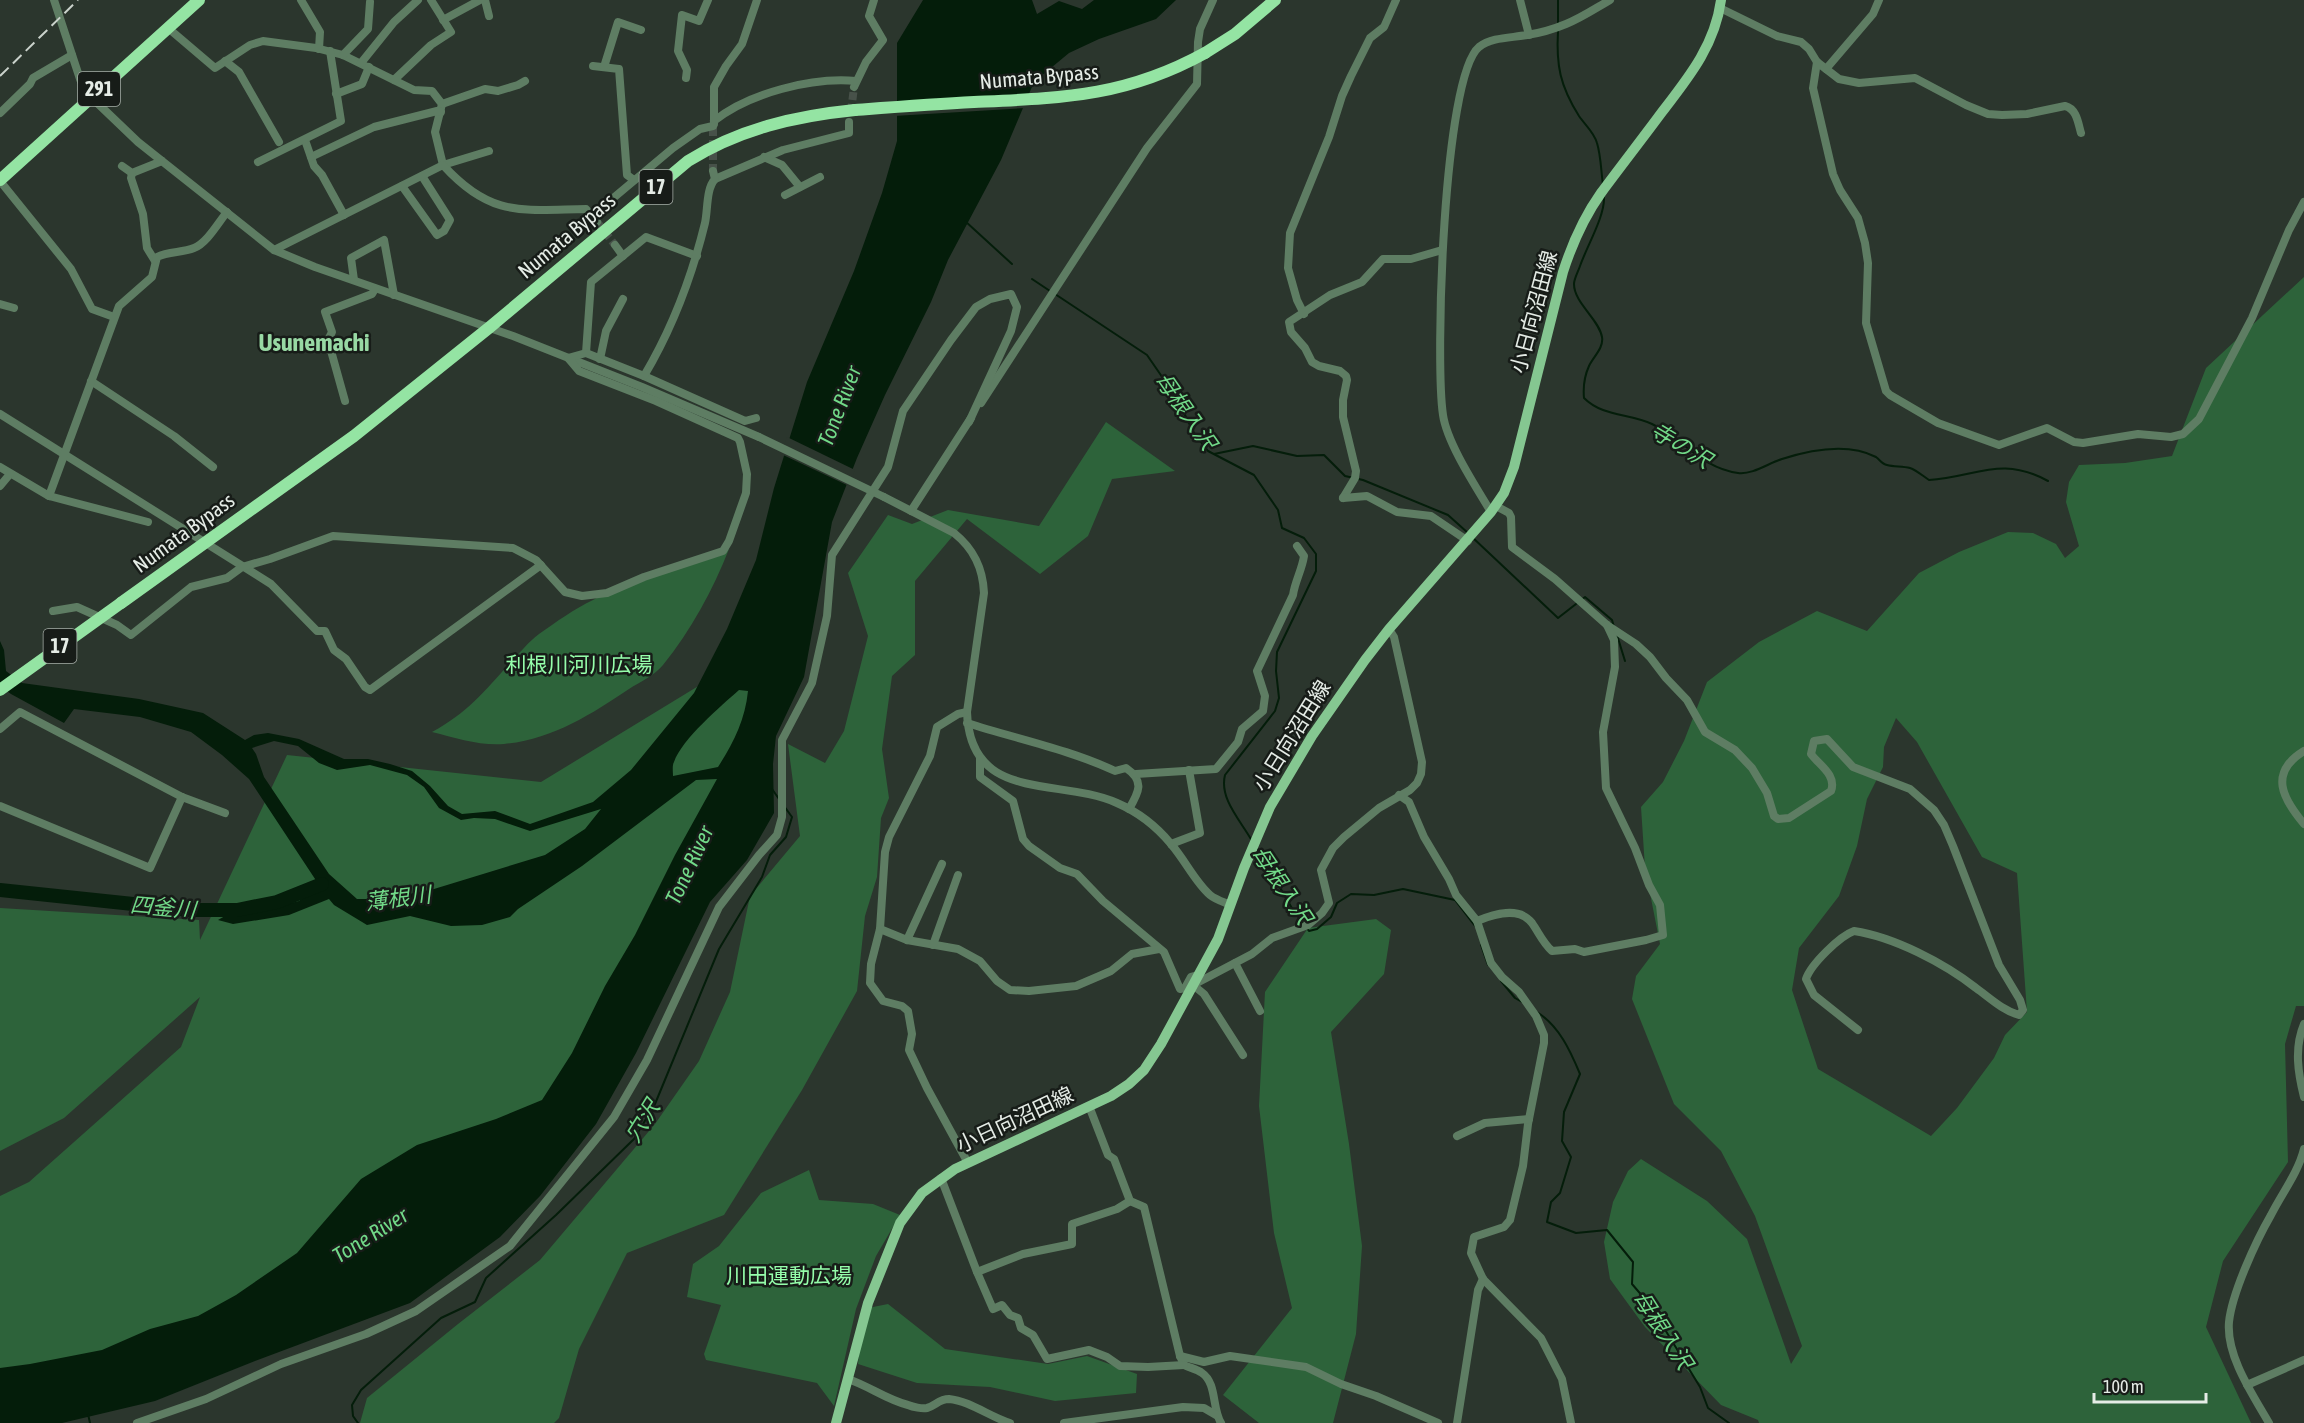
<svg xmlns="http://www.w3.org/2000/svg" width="2304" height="1423" font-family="'Asap Condensed','Noto Sans JP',sans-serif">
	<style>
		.green { fill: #2d633a; fill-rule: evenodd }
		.water { fill: #041d0a; fill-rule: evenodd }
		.pier { fill: #2b362d }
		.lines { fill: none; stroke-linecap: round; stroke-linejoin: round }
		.stream { stroke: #041d0a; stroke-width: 2 }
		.river { stroke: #041d0a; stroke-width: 14 }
		.minor-tunnel { stroke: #475149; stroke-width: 8; stroke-dasharray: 8 4; stroke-linecap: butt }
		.minor { stroke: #5e7d63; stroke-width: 8 }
		.major { stroke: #85c791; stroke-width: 10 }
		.highway { stroke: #94e4a3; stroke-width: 12 }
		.rail { stroke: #cad2cb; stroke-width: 2; stroke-dasharray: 12 6; stroke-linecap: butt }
		.minor-bridge { stroke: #5e7d63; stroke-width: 8 }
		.highway-bridge { stroke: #94e4a3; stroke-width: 12 }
		.labels { text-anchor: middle; stroke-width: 5; stroke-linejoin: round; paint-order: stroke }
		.shield { fill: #171c18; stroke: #a7aea8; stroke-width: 1.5 }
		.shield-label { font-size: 20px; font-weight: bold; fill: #e5ece6 }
		.street-label { font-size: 21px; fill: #e5ece6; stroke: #171c18 }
		.park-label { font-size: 21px; fill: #95fdaa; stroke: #171c18 }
		.water-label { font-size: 22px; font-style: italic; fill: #71d988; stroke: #171c18 }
		.quarter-label { font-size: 24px; font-weight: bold; fill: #98d9a4; stroke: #171c18 }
	</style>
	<rect width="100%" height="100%" fill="#2b362d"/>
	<g class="green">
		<path d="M2304,277V1006H2296L2285,1044L2288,1162L2223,1261L2206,1327L2251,1423H1759L1758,1420L1721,1405L1645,1327L1610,1279L1604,1242L1613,1202L1628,1171L1641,1159L1707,1201L1747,1239L1791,1364L1802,1346L1755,1216L1721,1151L1674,1104L1632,999L1636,976L1660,944L1645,868L1641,807L1663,782L1684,741L1707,682L1759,642L1817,611L1867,631L1919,573L1959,552L2008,532L2033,533L2056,544L2065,558L2079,546L2066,502L2069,482L2079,465L2125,463L2172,456L2206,368ZM1896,718L1917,742L1982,857L2017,873L2027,1012L2005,1035L1994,1058L1957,1108L1931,1136L1818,1069L1792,990L1799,948L1839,896L1857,846L1867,799L1883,767L1884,747Z"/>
		<path d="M1106,422L1175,471L1112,479L1088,536L1040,574L967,519L915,581V655L892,676L882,749L889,798L881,818L877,877L865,916L857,991L802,1090L724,1215L627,1253L579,1349L559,1418L554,1423H360L367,1398L458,1324L540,1260L655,1124L699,1061L730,992L750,896L800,836L788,744L825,763L844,731L868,636L848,573L888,515L912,524L948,510L1039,526Z"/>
		<path d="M729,549C713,590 691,630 663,665C655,675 640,682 629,689C592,714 551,740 504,744C480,746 456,738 432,732C467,713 484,692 510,663C519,654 528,642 539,634C556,622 574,609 593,600C636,577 685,569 729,549Z"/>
		<path d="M795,627L521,1169L0,1423V1196L29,1182L181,1047L200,997L64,1118L0,1151V908L199,920L200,940L287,755L541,782Z"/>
		<path d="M1376,919L1391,930L1384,974L1331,1032L1349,1144L1362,1246L1356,1334L1333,1423H1259L1223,1395L1292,1308L1274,1233L1259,1106L1265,992L1308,928Z"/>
		<path d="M809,1170L819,1200L873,1204L900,1215L876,1256L856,1309L834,1406L817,1383L706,1360L704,1354L721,1305L687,1297L693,1264L719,1246L761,1193Z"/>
		<path d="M888,1304L945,1349L1048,1364L1087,1356L1137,1374L1136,1393L1055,1401L990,1387L917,1383L858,1364L863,1309Z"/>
	</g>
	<path class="water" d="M923,0H1032L1037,14L1059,1L1082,9L1094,0H1176L1156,19L1099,39L1069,53L1034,82L1001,160L948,260L931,302L885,395L857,458L832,522L804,677L776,736L773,764L774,813L747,860L710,902L636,1053L596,1124L540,1196L500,1237L410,1303L255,1361L155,1401L62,1423H0V1368L30,1364L102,1350L150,1329L198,1316L236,1295L297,1253L361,1179L417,1145L496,1119L542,1100L572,1053L605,986L635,935L675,855L717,779L696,780L582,866L518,909L510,917L482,925L451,926L410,916L367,925L334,905L329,899L289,915L233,924L218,920L225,916L251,913L299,901L319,885L249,779L222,755L191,732L140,717L74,709L64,723L11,694L0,686V641L4,650L6,671L22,683L139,699L203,713L245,740L254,735L268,733L299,739L344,759H368L390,764L412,771L430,786L448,806L462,814L495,811L530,824L593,802L631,770L694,693L727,629L756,560L774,488L807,382L854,271L882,193L897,141V43ZM739,690L748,691C745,720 734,742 718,767L673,776C673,772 672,765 674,762C682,739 721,706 739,690ZM274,741L298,746L319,763L337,770L370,765L407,775L424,787L439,808L461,820L474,818L495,819L530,831L601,809L585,829L545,855L434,889L384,899H357L329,874L264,777L256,754L252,748Z"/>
	<g class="pier">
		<path d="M1032,95L1026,108L894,116V102Z"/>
		<path d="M787,437L855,470L849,486L781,454Z"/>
	</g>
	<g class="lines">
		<g class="stream">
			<path d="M1558,25V0"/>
			<path d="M1558,31C1556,65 1560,86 1579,116C1585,125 1594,132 1597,143C1601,156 1601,171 1603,185"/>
			<path d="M1604,197C1605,216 1587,246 1580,266C1578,272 1574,279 1574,284C1574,303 1599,319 1602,337C1604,348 1593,357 1589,366C1584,377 1583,387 1584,398C1603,417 1629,413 1652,424C1684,439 1701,468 1738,473C1752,475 1769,463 1782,459C1810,450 1847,442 1876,457C1880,460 1882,464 1887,465C1894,467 1902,466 1910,468C1916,470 1923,476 1929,480C1976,477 2001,455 2048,481"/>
			<path d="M965,221L1012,264"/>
			<path d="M1032,279L1050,291"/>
			<path d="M1055,294L1147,355L1176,397L1194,433L1208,451L1254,475L1278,510L1282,528L1304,538L1316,554V571L1277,652L1276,671L1279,698L1275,711L1225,775C1219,799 1241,821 1252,841"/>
			<path d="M1214,454L1253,446L1297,456L1324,455L1345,476L1363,480L1448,515L1468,533"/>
			<path d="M1472,537L1558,618L1585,597L1612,620L1614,627"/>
			<path d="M1617,635L1625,661"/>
			<path d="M772,789L779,799"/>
			<path d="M1257,848L1293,910L1309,931L1317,929L1331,917L1337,903L1351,894L1374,895L1403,889L1455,900L1475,926"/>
			<path d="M1481,945L1488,965"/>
			<path d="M1501,981L1515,998L1522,1002"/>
			<path d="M1537,1012C1559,1026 1570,1050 1580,1074L1564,1112L1562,1141L1571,1157L1560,1193L1551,1202L1547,1222L1576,1233L1607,1230L1633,1262L1632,1284L1650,1305L1700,1387L1708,1408L1729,1423"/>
			<path d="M88,1414L90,1423"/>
			<path d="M358,1423L353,1416L352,1405L361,1390L441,1318L475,1302L486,1278L556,1215L634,1139L655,1104L719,949L762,877L770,855L786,837L792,817L784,806"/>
		</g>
		<path class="river" d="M0,890L190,910H237L277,902L322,884"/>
		<g class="minor-tunnel">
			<path d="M851,112L854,87"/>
			<path d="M713,128V171"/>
			<path d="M597,222L615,245"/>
		</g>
		<g class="minor">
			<path d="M54,0L80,79L85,90L91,97L138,142L274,250L315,267L513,336L642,387L759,437"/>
			<path d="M301,0L320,32L319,49"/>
			<path d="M485,0L489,16"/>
			<path d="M1520,0L1529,35"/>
			<path d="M1720,8L1777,36L1801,42L1809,49L1817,62L1839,79L1859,83L1915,78L1966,105L1988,114L2002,115L2027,114L2065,106C2077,109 2078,123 2081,133"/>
			<path d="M443,20L480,0"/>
			<path d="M168,28L215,68L250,45L263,41L316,48L343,55L414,90L432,91L442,104L435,132L443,165L489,151"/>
			<path d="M343,55L368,29L370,2"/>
			<path d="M225,61L239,72L279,142"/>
			<path d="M1817,62L1813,88L1833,174L1840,190L1858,218L1865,243L1868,263L1866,323L1886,391L1890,395L1938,423L1999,445L2047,428L2074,442L2083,443L2138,434L2171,437L2183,434L2199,419L2252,318L2289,230L2304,202"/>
			<path d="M361,63L394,22L418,0"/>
			<path d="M593,66L619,69L627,175L634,180"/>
			<path d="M604,67L618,22L641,30"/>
			<path d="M1826,69L1873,14L1879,0"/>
			<path d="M686,78L687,70L678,51L682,15L699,21L708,0"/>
			<path d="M394,80L431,45L451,32L431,0"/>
			<path d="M854,87L866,62L883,40L869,16L874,0"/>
			<path d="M336,94L362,84L369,67"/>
			<path d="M442,104L485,89L498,91L518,85L525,81"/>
			<path d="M0,113L30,84L33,78L72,55"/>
			<path d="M714,121C749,93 812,77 856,81"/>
			<path d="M714,124V87L726,66L742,44L757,0"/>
			<path d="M305,140L314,166L322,175L344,215"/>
			<path d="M311,157L374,127L437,111L441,112"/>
			<path d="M764,157L782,165L800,187"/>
			<path d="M258,162L341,121L330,51"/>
			<path d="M122,166L132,173L162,161"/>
			<path d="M132,173L131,178L143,214L147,248L155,261"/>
			<path d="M715,179L783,150L849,133V122"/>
			<path d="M0,181L71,269L92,309L114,317"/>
			<path d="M402,186L437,235L444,231L450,220L422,176"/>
			<path d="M785,195L820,177"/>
			<path d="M593,215L673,148L700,129L713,126"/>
			<path d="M615,245L623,256"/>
			<path d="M274,250L443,165C491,218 522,210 586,209L597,222"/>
			<path d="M354,280L351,258L384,240L394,295"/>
			<path d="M0,304L14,308"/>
			<path d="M1304,314L1297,300L1288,268L1290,233L1329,137L1342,96L1351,76L1370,38L1384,27L1396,0"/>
			<path d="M586,353L591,282L646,237L697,256"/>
			<path d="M600,359L606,331L623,299"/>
			<path d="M644,376L745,421L756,418"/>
			<path d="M91,381L174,436L213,467"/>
			<path d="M345,401L328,340L332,332L325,312L372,294L375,289"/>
			<path d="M981,403L1147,148L1197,84L1198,42L1200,29L1213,0"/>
			<path d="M0,414L271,584L317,631H325L334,650L346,659L365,687L370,690L541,565"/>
			<path d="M0,467L49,496L148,522"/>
			<path d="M0,486L10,474"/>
			<path d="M49,496L119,306L152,277L157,257C169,251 182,253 194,248C207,243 218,223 227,212"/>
			<path d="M884,497L954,533C974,549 983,568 984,593L967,712C970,804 1059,777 1117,803C1138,812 1157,827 1171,844C1185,860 1195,882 1210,895C1216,900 1224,902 1231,905"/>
			<path d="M1343,498L1355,478L1356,471L1343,417V400L1347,380L1346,376L1340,371L1319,366L1312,362L1305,348L1291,332L1289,322L1330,295L1362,282L1383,259H1411L1442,250"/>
			<path d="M1343,498L1367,496L1397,512L1431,516L1468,541"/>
			<path d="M1496,506L1509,513L1511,517L1512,547L1555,579L1607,625L1636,644L1650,657L1666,678L1687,700L1705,732L1735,750L1752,768L1767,793L1774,816L1778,819L1789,818L1831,791C1837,775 1819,765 1811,754L1814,741L1827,739L1853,767L1910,789L1934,810L1944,825L1953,846L1999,965L2020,1000L2023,1010L2019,1015C2002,1010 1990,998 1976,988C1944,963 1894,937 1854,931C1840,936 1811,964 1806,979L1814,995L1858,1030"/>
			<path d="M911,511L971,418"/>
			<path d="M1491,512C1476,487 1447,443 1443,415C1435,362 1443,77 1479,47C1492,37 1511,38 1527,35C1540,33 1554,29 1566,24C1581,18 1596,8 1610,0"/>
			<path d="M53,611L77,607L117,625L131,635L191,587L227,578L242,567L270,559L333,536L513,548L536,560L565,592L582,596L607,593L644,577L723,551L729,541L746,493L747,474L740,442L738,438L656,401L579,371L568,358L586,353L644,376C672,329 692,276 705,223C708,209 706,189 715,179L713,171"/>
			<path d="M967,712L958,714L937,727L930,756L889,837L885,852L880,929L871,964L870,983L883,1001L902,1006L908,1011L912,1034L909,1050L927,1088L968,1163"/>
			<path d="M967,723C1017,739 1068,749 1115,771L1126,768C1145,781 1139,792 1129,809"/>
			<path d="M0,729L20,712L182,797L225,813"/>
			<path d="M2304,751C2268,773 2283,799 2304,824"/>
			<path d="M980,758V777L1013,801L1023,839L1029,846L1060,868L1077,874L1103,901L1164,952L1180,989L1185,988L1191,977L1199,975"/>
			<path d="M1136,774L1216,769L1238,742L1242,729L1263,711L1265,696L1257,671L1293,595C1295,581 1302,570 1304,556L1297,546"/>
			<path d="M1399,795L1409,802L1424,837L1449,879L1456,895L1477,921L1491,963L1502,977L1519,992L1536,1016L1544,1035V1043L1528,1124L1523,1166L1510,1220L1504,1227L1474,1237L1471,1253L1483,1279L1541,1338L1562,1379L1571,1423"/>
			<path d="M0,806L150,868L182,797"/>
			<path d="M1171,844L1200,833L1189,770"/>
			<path d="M1477,921C1494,914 1519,906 1532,923C1539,933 1543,943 1552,951L1575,949L1584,952L1646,940L1663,935L1660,905L1649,885L1635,848L1606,788L1603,732L1615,667L1614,640L1607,625"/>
			<path d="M880,929L907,940L958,949L980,961L997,981L1010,990L1029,991L1076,986L1111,971L1132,954L1159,949"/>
			<path d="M907,940L942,864"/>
			<path d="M933,945L958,875"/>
			<path d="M1235,963L1260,1011"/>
			<path d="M2304,1024C2294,1048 2298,1073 2304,1097"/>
			<path d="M1243,1055L1204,994L1193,985L1252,954L1272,938L1308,925L1322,913L1329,903L1321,870L1333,848L1344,837L1379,808L1410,790L1417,783L1421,774L1422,762L1394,637L1389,629"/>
			<path d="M1089,1106L1108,1155L1114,1159L1130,1201L1144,1207L1180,1356L1184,1365C1190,1368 1197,1369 1202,1373C1217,1383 1212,1409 1221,1423"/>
			<path d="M1457,1136L1485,1123L1529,1119"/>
			<path d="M941,1178L977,1272L993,1309L1002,1305L1010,1315L1018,1318L1021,1328L1033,1335L1047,1359L1089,1350L1107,1357L1120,1366L1148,1367L1184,1365"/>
			<path d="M977,1272L1023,1254L1072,1244V1224L1117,1209L1130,1201"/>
			<path d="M1180,1356L1204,1362L1230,1356L1306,1367L1341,1384L1376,1396L1438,1423"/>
			<path d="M848,1379C869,1386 887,1400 908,1405C913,1407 922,1409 927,1408C935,1406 939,1399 949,1399C970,1401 990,1417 1010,1423"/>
			<path d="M2247,1385L2304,1360"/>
			<path d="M137,1423L206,1399L281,1364L366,1334L416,1311L510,1246L614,1117L647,1060L719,907L759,855L777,835L782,817V740L812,683L827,616L832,555L888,467L903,411L951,340L976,307L990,299L1011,294L1017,307L1011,331L969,422"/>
			<path d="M1064,1423L1183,1407L1204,1408L1216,1415"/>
			<path d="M1457,1423L1478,1290L1483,1279"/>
			<path d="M2269,1423C2253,1395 2226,1356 2229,1322C2232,1293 2256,1241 2271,1215C2282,1193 2298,1173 2304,1149"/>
		</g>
		<path class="major" d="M836,1423L868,1303L900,1223L922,1193L955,1169L1111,1096L1129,1084L1144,1070L1161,1044L1218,939L1244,868L1270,807L1312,736L1365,660L1389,629L1491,512L1504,493L1514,467L1563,272C1572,244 1584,217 1601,193C1621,166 1642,139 1662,112C1689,77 1715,45 1721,0"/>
		<g class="highway">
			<path d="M1205,53L1235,34L1275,0"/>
			<path d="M0,180L199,0"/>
			<path d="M121,603L354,436L490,327L688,161C739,129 795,116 855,110"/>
		</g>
		<path class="rail" d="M0,76L78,0"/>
		<path class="minor-bridge" d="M759,437L884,497"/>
		<g class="highway-bridge">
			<path d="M855,110C895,107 934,104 974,102C1062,98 1125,97 1205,53"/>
			<path d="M0,690L121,603"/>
		</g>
	</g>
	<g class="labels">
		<g class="shield">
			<rect x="78" y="72" width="42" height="34" rx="4.5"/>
			<rect x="639.5" y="170" width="33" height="34" rx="4.5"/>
			<rect x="43.5" y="629" width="33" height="34" rx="4.5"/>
		</g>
		<g class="shield-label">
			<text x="99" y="96">291</text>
			<text x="656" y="194">17</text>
			<text x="60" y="653">17</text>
		</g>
		<g class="street-label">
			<text transform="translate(1039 77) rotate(-5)" y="7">Numata Bypass</text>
			<text transform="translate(567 236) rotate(-40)" y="7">Numata Bypass</text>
			<text transform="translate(1534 312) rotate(-75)" y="7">小日向沼田線</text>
			<text transform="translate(184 533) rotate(-36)" y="7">Numata Bypass</text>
			<text transform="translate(1292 736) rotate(-58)" y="7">小日向沼田線</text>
			<text transform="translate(1015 1120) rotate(-25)" y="7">小日向沼田線</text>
		</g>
		<g class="park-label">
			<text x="579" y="672">利根川河川広場</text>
			<text x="789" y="1283">川田運動広場</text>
		</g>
		<g class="water-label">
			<text transform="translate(839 406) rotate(-69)" y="8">Tone River</text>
			<text transform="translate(1186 411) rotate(55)" y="8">母根入沢</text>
			<text transform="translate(1681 445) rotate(31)" y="8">寺の沢</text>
			<text transform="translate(689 865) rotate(-65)" y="8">Tone River</text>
			<text transform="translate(1282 885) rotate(56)" y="8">母根入沢</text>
			<text transform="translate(398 898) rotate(-7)" y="8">薄根川</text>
			<text transform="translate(163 907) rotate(5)" y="8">四釜川</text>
			<text transform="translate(642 1121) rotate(-58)" y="8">穴沢</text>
			<text transform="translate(370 1235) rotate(-32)" y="8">Tone River</text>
			<text transform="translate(1663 1330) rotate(57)" y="8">母根入沢</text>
		</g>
		<g class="quarter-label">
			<text x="314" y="351">Usunemachi</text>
		</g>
	</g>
	<path d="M2094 1393v9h112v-9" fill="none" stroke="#e5ece6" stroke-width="3"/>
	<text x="2103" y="1393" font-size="18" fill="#e5ece6" stroke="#171c18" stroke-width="4.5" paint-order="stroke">100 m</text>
</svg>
